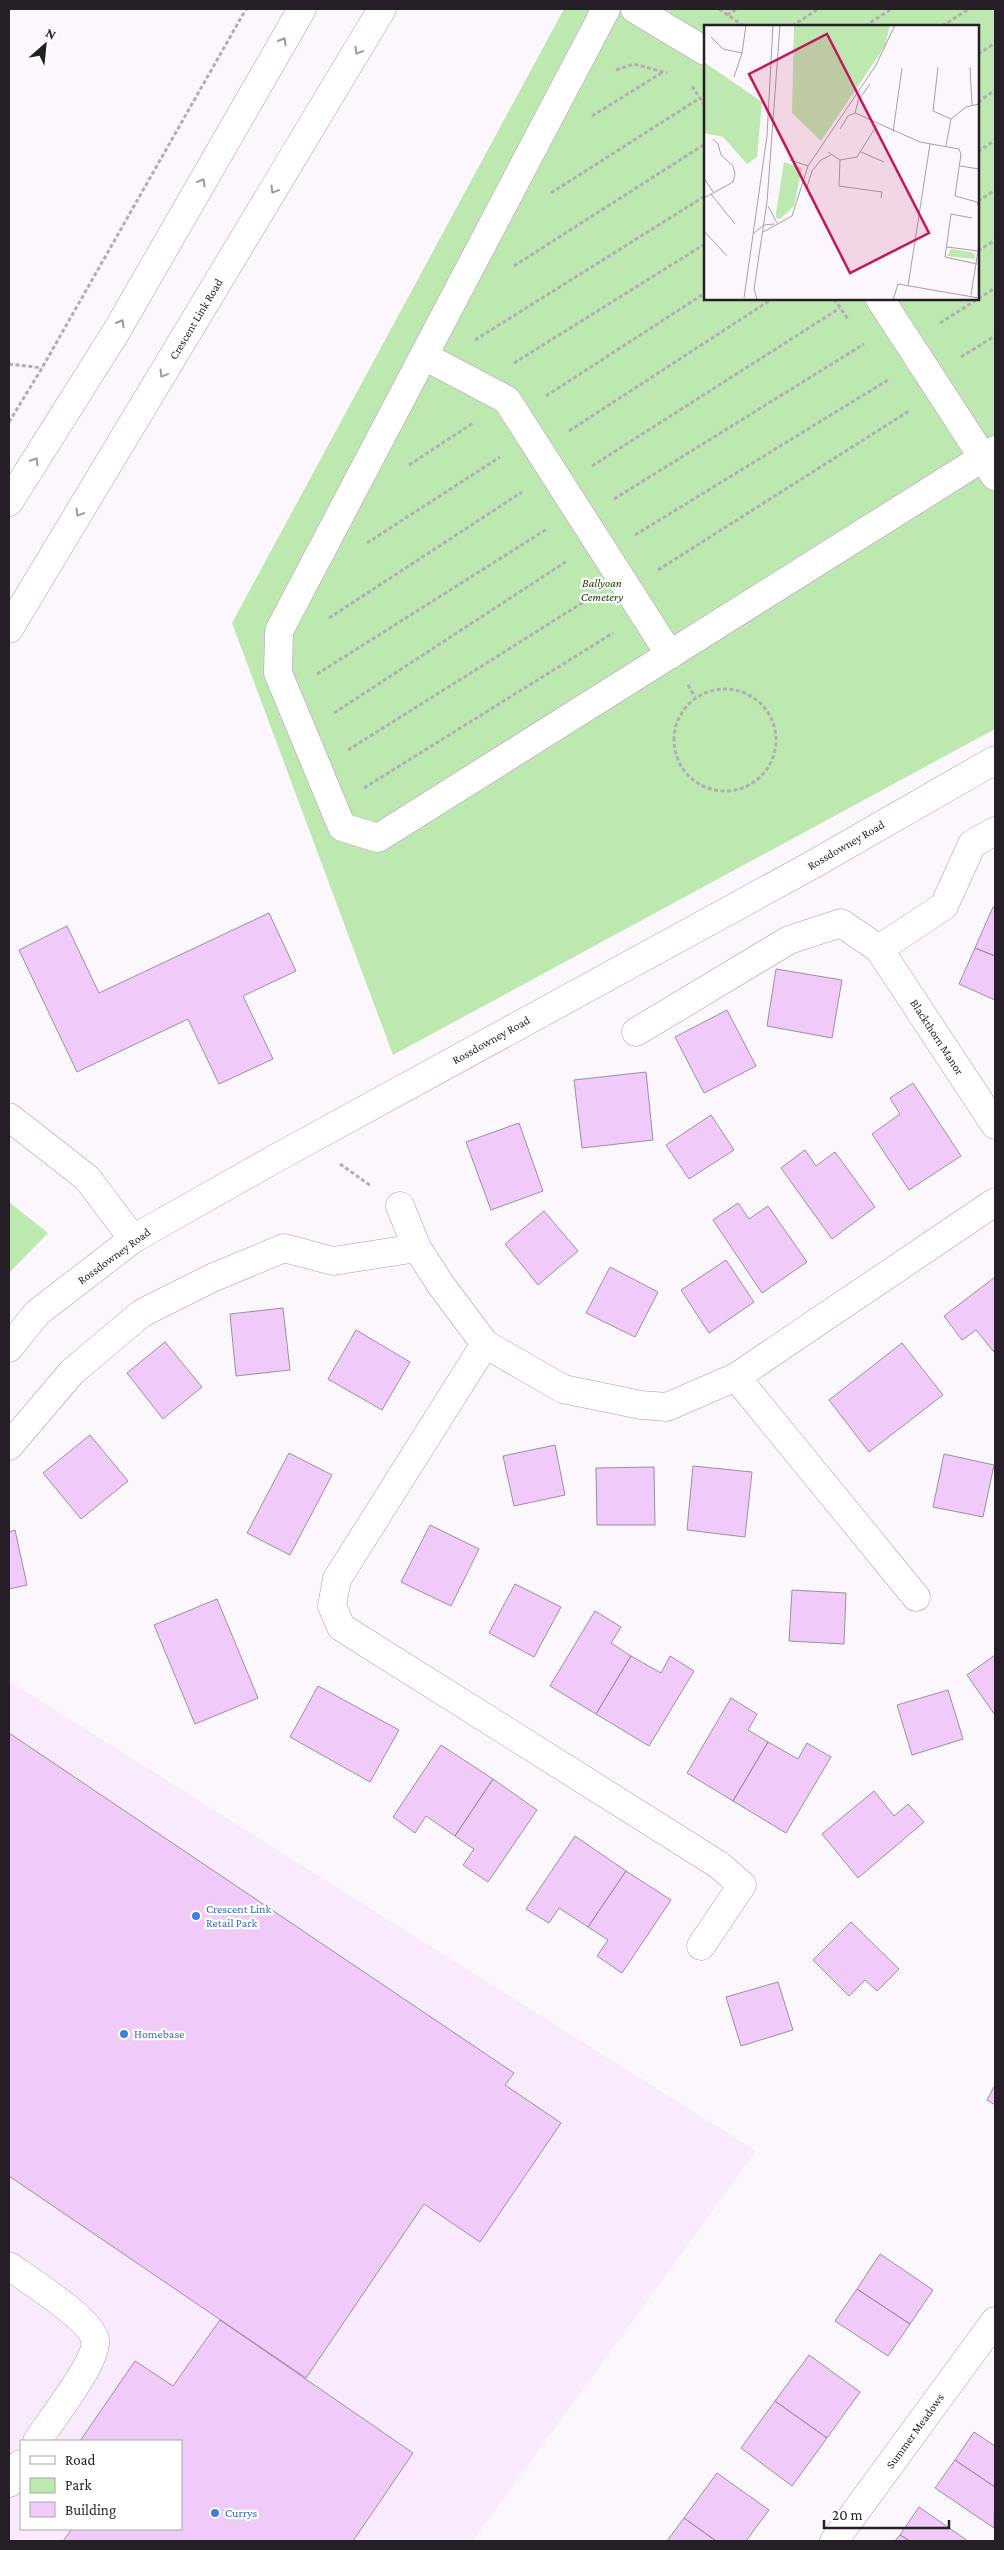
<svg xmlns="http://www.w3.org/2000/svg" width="1004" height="2550" font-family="'Crimson Pro',serif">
<rect width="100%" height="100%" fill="#fbf7fc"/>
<path fill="#f9ebfd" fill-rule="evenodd" d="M9 1681 756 2151 473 2541H9ZM21 2441H181V2529H21Z"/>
<path fill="#bde9b0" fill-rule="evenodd" d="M564 9H995V729L393 1055 232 623ZM705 26H978V299H705Z
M9 1202 48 1233 9 1273Z"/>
<path fill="#f0cbfa" stroke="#9f8da3" d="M993 907 995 908V956L975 948Z
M269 913 296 971 243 996 273 1059 219 1084 188 1019 77 1072 19 950 67 926 99 993Z
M975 948 995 956V1000L959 984Z
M776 969 842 980 832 1038 767 1026Z
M727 1010 756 1066 704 1093 675 1037Z
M646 1072 653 1140 582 1148 574 1080Z
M913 1083 961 1156 909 1190 872 1134 900 1114 890 1098Z
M711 1115 734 1150 689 1179 666 1145Z
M519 1123 543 1191 491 1210 466 1142Z
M805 1150 816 1166 835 1152 875 1207 832 1239 781 1168Z
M738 1203 749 1219 768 1206 807 1262 762 1293 713 1220Z
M544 1211 578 1251 538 1285 505 1244Z
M726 1260 754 1302 709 1333 681 1290Z
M610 1267 658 1292 635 1337 586 1313Z
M995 1277V1351L994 1352 976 1330 962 1340 944 1316Z
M283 1308 290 1370 236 1376 230 1314Z
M356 1330 410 1362 382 1410 328 1379Z
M165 1342 202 1387 163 1419 127 1373Z
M902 1343 943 1395 869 1452 829 1400Z
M90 1435 128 1481 81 1519 43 1473Z
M555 1445 565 1495 514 1506 503 1456Z
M289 1453 332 1475 290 1555 247 1533Z
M944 1454 994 1465 983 1517 933 1507Z
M693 1466 752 1472 745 1537 687 1530Z
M654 1467 655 1525H597L596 1468Z
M430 1525 479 1549 451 1606 401 1582Z
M15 1530 27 1585 9 1589V1532Z
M515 1584 561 1607 534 1657 489 1633Z
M792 1590 846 1593 844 1644 789 1641Z
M217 1599 258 1698 195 1724 154 1625Z
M595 1611 621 1627 611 1643 631 1656 596 1714 550 1686Z
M995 1655V1715L967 1675Z
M631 1656 661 1673 670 1656 694 1671 649 1746 596 1714Z
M318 1686 399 1730 370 1782 290 1737Z
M948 1690 963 1739 912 1755 897 1705Z
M731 1698 757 1714 748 1730 768 1742 733 1801 687 1773Z
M9 1733 514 2073 505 2085 561 2123 480 2242 424 2204 306 2378 9 2176Z
M768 1742 798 1759 807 1743 831 1757 786 1833 733 1801Z
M441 1745 493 1779 455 1836 426 1816 415 1833 393 1817Z
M493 1779 537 1810 488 1882 463 1865 474 1849 455 1836Z
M874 1791 894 1816 908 1804 924 1822 858 1878 822 1834Z
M575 1836 626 1871 588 1927 559 1908 549 1923 526 1909Z
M626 1871 671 1900 622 1973 597 1956 608 1940 588 1927Z
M851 1922 899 1969 877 1991 865 1980 849 1996 813 1960Z
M778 1982 793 2030 741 2046 726 1997Z
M995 2085V2105L987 2100Z
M880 2254 933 2290 910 2324 857 2289Z
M857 2289 910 2324 888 2356 835 2321Z
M220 2320 413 2453 353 2541H63L72 2529H181V2441H80L135 2361 173 2386Z
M809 2355 860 2392 827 2438 775 2401Z
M775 2401 827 2438 792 2486 741 2448Z
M974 2432 995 2446V2487L955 2460Z
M955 2460 995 2487 994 2528 935 2488Z
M717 2473 769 2510 746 2541H716L684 2518Z
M919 2507 968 2541H910L900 2535Z
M684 2518 716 2541H667Z
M900 2535 910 2541H895Z"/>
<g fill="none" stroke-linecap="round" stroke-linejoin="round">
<g stroke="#ad9ab1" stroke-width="29">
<path id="minor" d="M606 9 279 631 278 673 342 827 378 838 995 450
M635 9 705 51
M880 299 995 476
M424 356 507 400 670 655
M879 949 944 906 972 844 995 831
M636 1032 789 940 841 923 879 949 995 1125
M9 1117 87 1178 133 1239
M400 1206 417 1248 441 1285 485 1344 563 1389 641 1405 667 1407 736 1377 995 1202
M485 1344 337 1579 332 1606 341 1627 719 1865 742 1885 701 1946
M9 1348 37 1313 133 1239 278 1157 812 865 995 760
M736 1377 916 1597
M9 1446 72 1372 142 1313 212 1278 284 1248 333 1261 417 1248
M9 2266C27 2279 92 2320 95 2340 99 2359 49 2423 37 2441
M9 2483 21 2464
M834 2541 995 2321"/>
</g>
<g stroke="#ad9ab1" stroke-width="29">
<path id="highway" d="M9 502 116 332 302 9
M9 629 382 9"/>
</g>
<path stroke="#b3aeb4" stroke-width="3" stroke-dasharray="4 2.5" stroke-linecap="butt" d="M719 9 744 26
M727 15 737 9
M792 26 818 9
M865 26 891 9
M942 26 969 9
M978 54 995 43
M616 70 634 64 667 73
M692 86 705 106
M978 102 995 90
M592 116 663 72
M978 152 995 140
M551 193 700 98
M978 201 995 190
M978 251 995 240
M514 266 705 144
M834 299 848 319
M940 323 995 288
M475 340 705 196
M961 357 995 336
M514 363 705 244
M9 364 42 368
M546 396 705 293
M9 422 42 368 246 9
M569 431 772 299
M409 465 473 423
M592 466 840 308
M614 499 864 344
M635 535 888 380
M367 543 500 457
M658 570 909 411
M329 618 522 492
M317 674 547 529
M688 685 695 697
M674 740a51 51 0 1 1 102 0a51 51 0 1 1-102 0Z
M334 713 567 561
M348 750 590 598
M364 788 613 633
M340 1164 371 1186"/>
<use href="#minor" stroke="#fff" stroke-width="28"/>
<use href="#highway" stroke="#fff" stroke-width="28"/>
</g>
<defs><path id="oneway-chevron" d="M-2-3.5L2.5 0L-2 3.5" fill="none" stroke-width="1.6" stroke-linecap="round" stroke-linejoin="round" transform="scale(1.25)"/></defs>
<g stroke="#9d9a9e">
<use href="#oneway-chevron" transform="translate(283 41) rotate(-60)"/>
<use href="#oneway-chevron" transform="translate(358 51) rotate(121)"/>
<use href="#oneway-chevron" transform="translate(202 182) rotate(-60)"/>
<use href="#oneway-chevron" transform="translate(274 190) rotate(121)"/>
<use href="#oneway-chevron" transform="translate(121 323) rotate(-60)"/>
<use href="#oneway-chevron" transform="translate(163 374) rotate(121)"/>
<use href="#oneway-chevron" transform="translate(35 461) rotate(-58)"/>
<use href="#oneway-chevron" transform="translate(79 513) rotate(121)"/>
</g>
<g fill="#3f7fe0" stroke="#fff" stroke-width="2">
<circle cx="196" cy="1916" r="5"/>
<circle cx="124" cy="2034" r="5"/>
<circle cx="215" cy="2513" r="5"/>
</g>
<g text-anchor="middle" stroke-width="4.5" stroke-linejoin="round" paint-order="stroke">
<g font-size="12" fill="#251e27" stroke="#fff">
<text transform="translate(196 319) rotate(-59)" y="4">Crescent Link Road</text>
<text transform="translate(846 845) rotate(-30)" y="4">Rossdowney Road</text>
<text transform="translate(937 1037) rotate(57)" y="4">Blackthorn Manor</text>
<text transform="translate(491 1040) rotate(-29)" y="4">Rossdowney Road</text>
<text transform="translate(114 1256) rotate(-36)" y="4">Rossdowney Road</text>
<text transform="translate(915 2431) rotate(-54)" y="4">Summer Meadows</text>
</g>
<g font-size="12" font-style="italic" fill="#163c06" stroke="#fff">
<text x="602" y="587">Ballyoan<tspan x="602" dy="14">Cemetery</tspan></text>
</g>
<g font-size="12" fill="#366cbe" stroke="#fff" text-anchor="start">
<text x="206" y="1913">Crescent Link<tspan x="206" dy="14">Retail Park</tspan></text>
<text x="134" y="2038">Homebase</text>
<text x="225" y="2517">Currys</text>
</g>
</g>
<g transform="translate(704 25)">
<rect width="275" height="275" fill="#fbf7fc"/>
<path d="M90 0H186L181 21 117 116 88 88ZM0 37 58 77 53 132 43 139 19 112 0 108ZM80 137 98 143 90 181 76 194 72 193V188ZM247 224 267 227 271 230V234L243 231Z" fill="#bde9b0"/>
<path fill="none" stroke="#a5a0a7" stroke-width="1" d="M7 12 19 24 38 28M234 42 229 86 247 94M266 42 268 80M30 52 38 28 42 0M151 88 216 117 255 124 257 129 251 171 273 177 275 183M136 104 144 91 151 88 154 76 166 59M189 107 198 43M242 121 247 94 262 82 275 79M124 127 136 135 153 132 173 100M157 127 180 137M86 135 104 141M136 135 135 161 178 167 177 173M256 141 275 144M0 153 9 167M102 165 108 146 117 135 127 130M7 169 31 199M0 173 29 157 31 149 29 141 17 130 14 119 9 114M64 181 73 198M268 193 247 189 241 232 273 239M0 206 23 231M59 207 88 191 104 141 172 40 191 0M50 208 60 200 70 199M243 222 274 226M204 261 226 119M267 270 275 219M40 273 63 111 69 0M53 274 50 264 63 177 76 0M189 275 194 259 275 273"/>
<path fill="#c2185b" fill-opacity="0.15" stroke="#c2185b" stroke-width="2.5" d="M123 9 225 208 146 248 45 49Z"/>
<rect width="275" height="275" fill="none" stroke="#251e27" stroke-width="2.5"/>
</g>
<rect width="1004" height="2550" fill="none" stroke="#251e27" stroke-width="20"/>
<rect x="20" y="2440" width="162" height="90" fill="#ffffff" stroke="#a8a5a9"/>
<rect x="30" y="2456" width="25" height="8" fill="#ffffff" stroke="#a8a5a9"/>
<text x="65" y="2465" font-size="15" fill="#251e27">Road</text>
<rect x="30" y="2478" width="25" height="15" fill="#bde9b0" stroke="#a8a5a9"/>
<text x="65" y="2490" font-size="15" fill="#251e27">Park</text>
<rect x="30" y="2502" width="25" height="15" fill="#f0cbfa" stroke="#a8a5a9"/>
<text x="65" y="2515" font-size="15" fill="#251e27">Building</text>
<g transform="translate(45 45) rotate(27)" stroke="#ffffff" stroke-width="4" paint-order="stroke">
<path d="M0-4L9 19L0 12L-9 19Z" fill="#251e27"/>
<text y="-8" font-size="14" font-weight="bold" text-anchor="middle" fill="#251e27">N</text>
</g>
<path d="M824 2520v8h125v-8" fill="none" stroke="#251e27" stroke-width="2.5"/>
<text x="832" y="2520" font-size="15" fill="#251e27" stroke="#ffffff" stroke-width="4" paint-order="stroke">20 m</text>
</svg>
